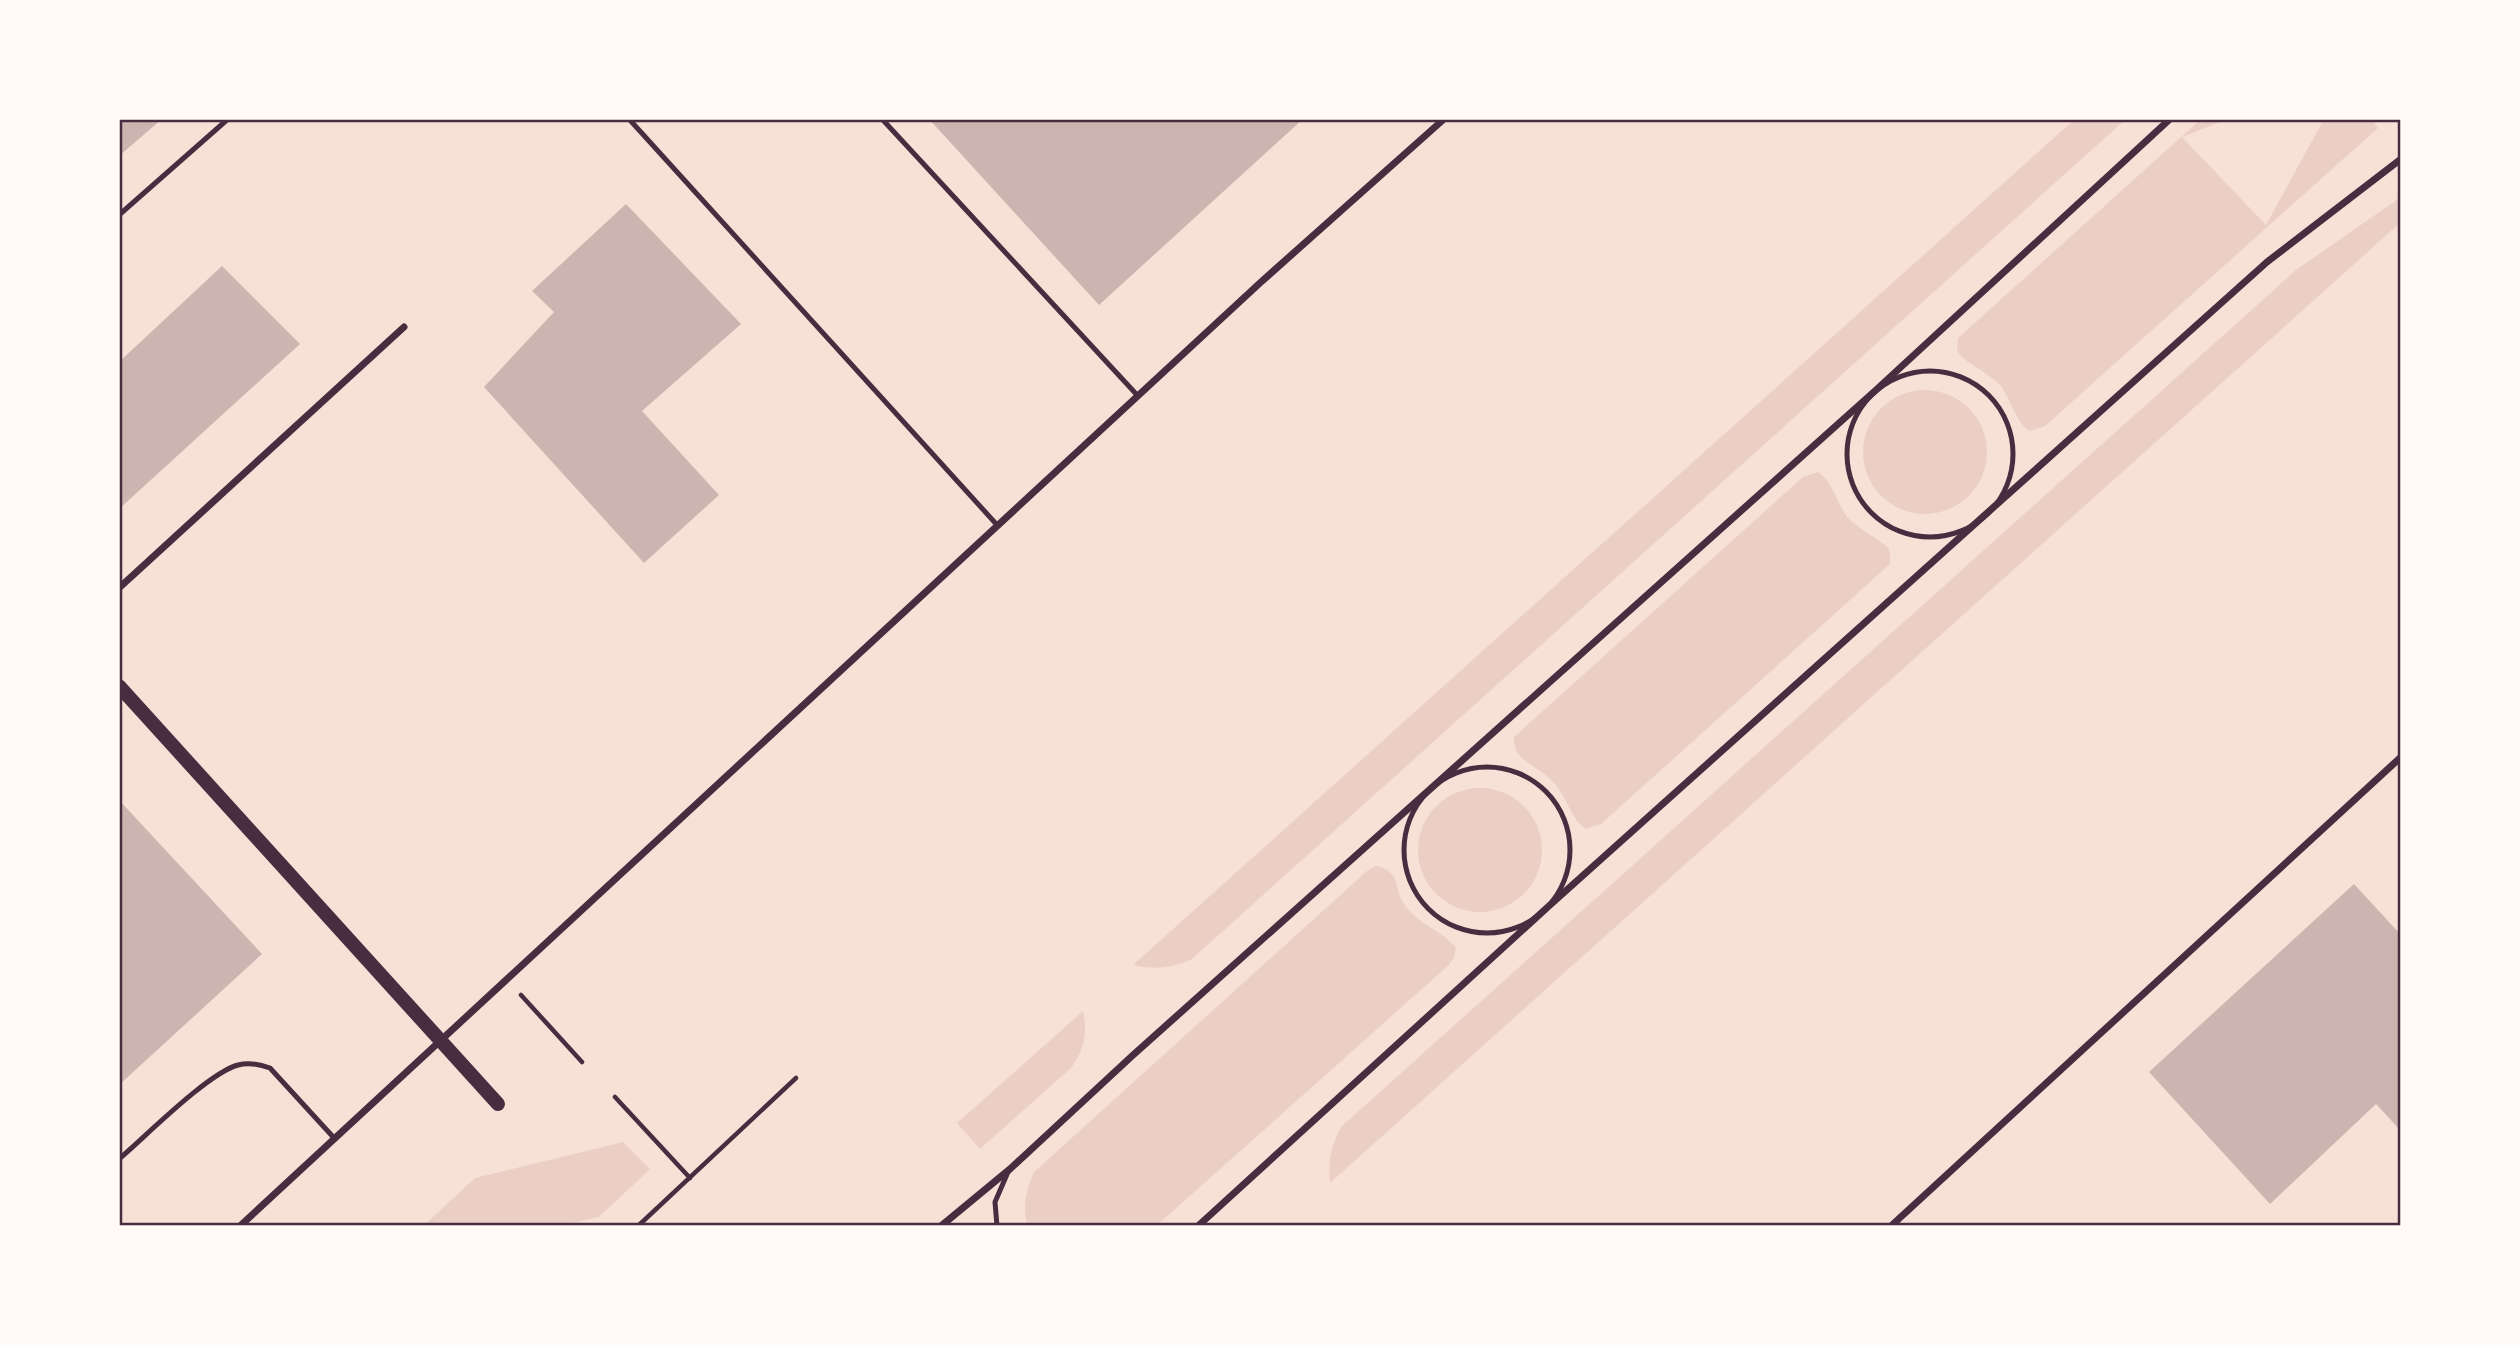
<svg xmlns="http://www.w3.org/2000/svg" width="2520" height="1345" font-family="Roboto,sans-serif">
<rect width="100%" height="100%" fill="#f7e1d7"/>
<path fill="#ebcfc5" d="M2075 119H2126L1192 959C1172 968 1155 970 1133 965Z
M2201 119H2228L2182 137 2266 225 2324 119H2371L2378 128 2045 426 2030 431C2015 422 2011 399 2000 385 1990 374 1965 362 1960 355 1956 350 1957 344 1958 338Z
M2401 197V222L1330 1183C1328 1160 1331 1145 1342 1126L2296 270Z
M1863 452a62 62 0 1 1 124 0a62 62 0 1 1-124 0Z
M1818 472C1833 481 1837 504 1848 518 1858 529 1883 541 1888 548 1891 553 1890 559 1890 564L1601 824 1586 829C1572 821 1567 798 1555 784 1539 765 1512 762 1514 737L1803 477Z
M1418 850a62 62 0 1 1 124 0a62 62 0 1 1-124 0Z
M1376 866C1401 871 1393 887 1404 904 1417 924 1442 930 1456 948L1454 957 1449 965 1156 1226H1028C1021 1209 1027 1188 1034 1172L1367 871Z
M1083 1011C1088 1033 1084 1050 1071 1068L980 1149 957 1123Z
M623 1142 650 1169 599 1217 560 1226H423L475 1178Z"/>
<path fill="#ccb4b1" d="M119 119H162L119 156Z
M929 119H1303L1099 305Z
M626 204 741 324 642 411 719 495 644 563 484 387 554 312 532 291Z
M222 266 300 344 119 509V362Z
M119 800 262 954 119 1085Z
M2354 884 2401 935V1131L2376 1104 2270 1204 2149 1072Z"/>
<g fill="none" stroke-linecap="round" stroke-linejoin="round">
<path stroke="#4a2c40" stroke-width="4.5" d="M521 995 582 1062
M615 1097 690 1178
M638 1226 796 1078"/>
<path stroke="#4a2c40" stroke-width="5" d="M629 119 998 526
M882 119 1138 396
M119 215 228 119
M1847 454a83 83 0 1 1 166 0a83 83 0 1 1-166 0Z
M1404 850a83 83 0 1 1 166 0a83 83 0 1 1-166 0Z
M119 1159C145 1137 208 1073 238 1065 249 1062 259 1064 270 1068L335 1139
M997 1226 995 1202 1008 1172"/>
<path stroke="#4a2c40" stroke-width="7" d="M119 588 404 327
M240 1226 1261 282 1444 119
M941 1226 1010 1169 1132 1056 1876 390 2170 119
M1198 1226 1550 905 2267 262 2401 159
M1891 1226 2401 757"/>
<path stroke="#4a2c40" stroke-width="14" d="M119 686 498 1104"/>
</g>
<rect width="2520" height="1345" fill="none" stroke="#fffaf5" stroke-width="242"/>
<rect x="121" y="121" width="2278" height="1103" fill="none" stroke="#4a2c40" stroke-width="2.5"/>
</svg>
